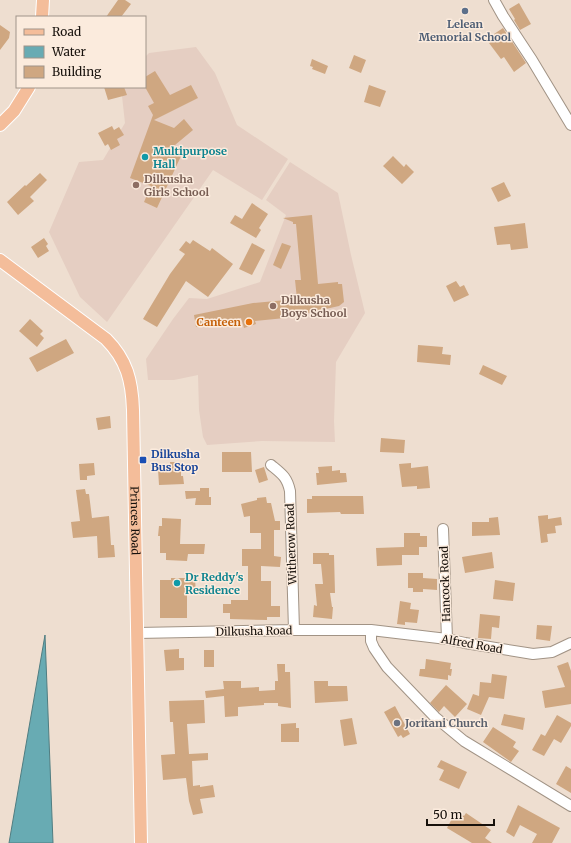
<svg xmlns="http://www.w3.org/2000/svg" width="571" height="843" font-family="Merriweather,serif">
<rect width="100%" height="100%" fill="#eeded0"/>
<path fill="#e5cec2" d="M196 47 215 73 237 125 288 159 262 200 213 170 107 322 80 297 49 232 79 162 103 160 125 123 121 87H145V57L149 53Z
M290 162 338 193 351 255 365 313 336 362 334 421 335 442 262 441 207 445 203 437 199 410 198 375 174 380H148L146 359 173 319 189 298 207 299 260 282 286 215 266 200Z"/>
<path fill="#68abb3" stroke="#507d81" d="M45 635 53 843H9Z"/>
<path fill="#cfa781" d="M118 0H125L131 4 121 17H106Z
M519 3 531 24 520 30 514 20 515 19 509 9Z
M0 25 10 32 9 38 0 50Z
M503 28 526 63 514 72 504 57 501 59 489 43 497 38 494 34Z
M354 55 366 60 361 73 349 68Z
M312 59 328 66 325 74 312 69 313 67 310 66Z
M155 71 170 95 191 85 198 98 154 120 174 128 184 119 193 130 169 150 181 156 157 208 144 202 151 186 130 178 153 115 148 106 154 103 145 87V77Z
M369 85 386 91 380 107 364 102Z
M104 87H124L127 95 108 100Z
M112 126 114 130 119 127 124 135 117 139 120 145 111 150 108 144 105 146 98 133Z
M393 156 404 167 406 164 414 172 402 184 383 166Z
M40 173 47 180 30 197 34 201 18 215 7 202 25 185 26 186Z
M504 182 511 196 498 202 491 188Z
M252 203 268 214 259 228 261 230 256 238 230 223 235 215 242 219Z
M312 215 318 284 338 282V284H342L344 302 339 306 285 318 255 321 256 324 244 328 241 318 196 327 194 315 253 303 297 299 295 280H301L296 224H293V222L283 218Z
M525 223 528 248 511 250 510 244 497 245 494 227Z
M44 238 48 244 46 246 49 251 38 258 31 247Z
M193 240 210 251 212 248 233 264 208 297 186 281 157 327 143 319 170 274 185 254 179 250 186 241 190 244Z
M252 243 265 250 252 275 239 269Z
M282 243 291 246 281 269 273 265Z
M456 281 460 287 464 285 469 295 454 302 446 286Z
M30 319 43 331 40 334 44 338 37 347 19 331Z
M66 339 74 353 37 372 29 358Z
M418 345 443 347 442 354 451 355 450 365 417 362Z
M483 365 507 376 502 385 479 374Z
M110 416 111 428 98 430 96 418Z
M381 438 405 440 404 453 380 452Z
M222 452H251L252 472H222Z
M170 462H181V476H183L184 484 159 485 158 469 170 468Z
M94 463 95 475 87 476V480H80L79 464Z
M411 463V468L428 466 430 488 417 489V486L402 487 399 464Z
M332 466V471L340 470V473H346L347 482 317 485 316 473H319L318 467Z
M264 467 268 480 259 483 255 470Z
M200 488H209V497H211V505H195L196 498 186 499 185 491H200Z
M85 489 86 494H89L92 518 109 516 111 545H114L115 557 98 558 97 536 73 538 71 522 80 521 76 490Z
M312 496H363L364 514H341L340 512 307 513V499H312Z
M266 497 267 503H271L275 521H280V530H274V556L281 557 280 567 261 566V581H271V606H280V617H267V620L230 619V613H223V604H231V600H248V566H242V549H261V533H250V516L244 517 241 504 257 500V498Z
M548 515V519L561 517 562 525 555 526 556 533 547 534 548 542 541 543 538 516Z
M498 517 500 535 472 536V522H489V518Z
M162 518 181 519 180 544H205L204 554H188L187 561 166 560V553H160V536H158L159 526H162Z
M404 533H420V536H427V547H419V555H402V565L377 566 376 548 404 547Z
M492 552 494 568 465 573 462 557Z
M313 553H329V555H334L335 593H330L332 607H333L332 619 313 617 314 605 317 606 315 584H323L321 564H313Z
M408 573H423V578L437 579V590L423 589V592H413V588H408Z
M171 578H195L196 595H187V618H160V580H171Z
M495 580 515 583 513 601 493 599Z
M400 601 411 603 410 609 419 610 417 623 405 622V625L397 624Z
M480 614 500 616 499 628 492 627 491 639 478 638Z
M537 625 552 626 550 641 536 639Z
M179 649V658H184V670L166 671 164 650Z
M204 650H214V667H204Z
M426 659 451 663 450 669H452L451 676 448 675V680L419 676 420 669H425Z
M568 662 571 671V704L545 708 542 691 565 687 557 666Z
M277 664H285V672H290L291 708 278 706V703H264V705L238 707V716L225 717 224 696 206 698 205 691 224 689 223 681H241V688L259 687V691L275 690V681H278Z
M492 674 507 676 504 699 489 697 481 715 467 709 473 694 479 696 480 682 491 683Z
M314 681H328V686H347L348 701 315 703Z
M446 685 467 704 455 717 444 706 439 712 430 703Z
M204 700 205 723 187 724 189 754 208 753V760L192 761 193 786 200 785V787L213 785 215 797 200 799 203 813 193 815 189 801 186 778 163 780 161 755 175 754 173 722H170L169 701Z
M395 706 410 734 403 738 401 735 398 737 384 712Z
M504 714 525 718 523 730 501 725Z
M557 715 571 723V726L561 743 554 739 544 756 532 750 541 734 545 736Z
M352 718 357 744 344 746 340 720Z
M296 723V728H299V742H281V724Z
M493 727 516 742 513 747 519 751 511 762 483 742Z
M441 760 467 772 459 789 439 780 444 770 437 767Z
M566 766 571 769V793L556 784Z
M518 805 560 828 552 843H532L537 834 520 825 514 837 506 832Z
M456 811 464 816 466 813 491 830 485 838 492 843H472L447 828Z"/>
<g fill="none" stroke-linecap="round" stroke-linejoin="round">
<g stroke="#a19385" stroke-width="12">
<path id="minor" d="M494 0 503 16 532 60 571 125
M271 465C282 474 287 477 290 491L294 630
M443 529 447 639
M371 630V641L374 648 387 667 435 717 464 741 571 806
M137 633 294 630H371L447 639 465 643 533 654 552 652 571 643"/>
</g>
<g stroke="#fff" stroke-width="14">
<g id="major">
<path d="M42 17 43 0"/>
<path d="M0 125 14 111 29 87"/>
<path id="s1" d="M0 260 106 339C127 360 132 381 133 410L141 843"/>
</g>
</g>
<use href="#minor" stroke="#fff" stroke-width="10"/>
<use href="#major" stroke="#f4bd9a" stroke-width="12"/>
</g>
<circle fill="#5c6f8a" stroke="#fbebdd" stroke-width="1.5" cx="465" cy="11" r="4"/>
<g fill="#0f9aa8" stroke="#fbebdd" stroke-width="1.5">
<circle cx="145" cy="157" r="4"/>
<circle cx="177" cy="583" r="4"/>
</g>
<g fill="#8d6e63" stroke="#fbebdd" stroke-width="1.5">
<circle cx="136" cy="185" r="4"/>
<circle cx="273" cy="306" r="4"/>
</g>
<circle fill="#e8710a" stroke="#fbebdd" stroke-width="1.5" cx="249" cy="322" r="4"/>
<rect fill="#1a4fb4" stroke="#fbebdd" stroke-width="1.5" x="139" y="456" width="8" height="8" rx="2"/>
<circle fill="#6b7280" stroke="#fbebdd" stroke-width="1.5" cx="397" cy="723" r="4"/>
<g text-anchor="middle" stroke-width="3" stroke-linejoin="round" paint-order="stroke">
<g font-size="11" font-weight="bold" fill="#4e5e75" stroke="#fbebdd">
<text x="465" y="28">Lelean<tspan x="465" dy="13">Memorial School</tspan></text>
</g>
<g font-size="11" font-weight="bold" fill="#0d838f" stroke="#fbebdd" text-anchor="start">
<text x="153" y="155">Multipurpose<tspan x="153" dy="13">Hall</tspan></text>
<text x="185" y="581">Dr Reddy's<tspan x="185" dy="13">Residence</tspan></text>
</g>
<g font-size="11" font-weight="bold" fill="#785e54" stroke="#fbebdd" text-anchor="start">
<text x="144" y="183">Dilkusha<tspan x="144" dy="13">Girls School</tspan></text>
<text x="281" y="304">Dilkusha<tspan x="281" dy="13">Boys School</tspan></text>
</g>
<g font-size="11" font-weight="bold" fill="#c56008" stroke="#fbebdd" text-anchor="end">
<text x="241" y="326">Canteen</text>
</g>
<g font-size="11" font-weight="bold" fill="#164399" stroke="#fbebdd" text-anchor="start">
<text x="151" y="458">Dilkusha<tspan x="151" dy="13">Bus Stop</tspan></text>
</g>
<g font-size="11" fill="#17110c" stroke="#fbebdd">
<text dy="4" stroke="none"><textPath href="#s1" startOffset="321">Princes Road</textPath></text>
<text transform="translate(291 544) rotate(-92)" y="4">Witherow Road</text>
<text transform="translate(445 584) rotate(-92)" y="4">Hancock Road</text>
<text transform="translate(254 631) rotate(-1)" y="4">Dilkusha Road</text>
<text transform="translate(472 644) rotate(10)" y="4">Alfred Road</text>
</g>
<g font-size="11" font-weight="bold" fill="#5b616d" stroke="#fbebdd" text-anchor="start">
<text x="405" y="727">Joritani Church</text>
</g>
</g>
<rect x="16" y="16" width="130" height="72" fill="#fbebdd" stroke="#a09489"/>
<rect x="24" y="29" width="20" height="6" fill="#f4bd9a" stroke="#a09489"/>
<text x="52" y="36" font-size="12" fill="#17110c">Road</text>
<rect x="24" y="46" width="20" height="12" fill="#68abb3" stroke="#a09489"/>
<text x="52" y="56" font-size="12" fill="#17110c">Water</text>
<rect x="24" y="66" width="20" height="12" fill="#cfa781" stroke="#a09489"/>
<text x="52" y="76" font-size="12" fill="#17110c">Building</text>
<path d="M427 819v6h67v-6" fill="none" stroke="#17110c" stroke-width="2"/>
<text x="433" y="819" font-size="12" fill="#17110c" stroke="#fbebdd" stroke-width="3" paint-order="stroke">50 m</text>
</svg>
